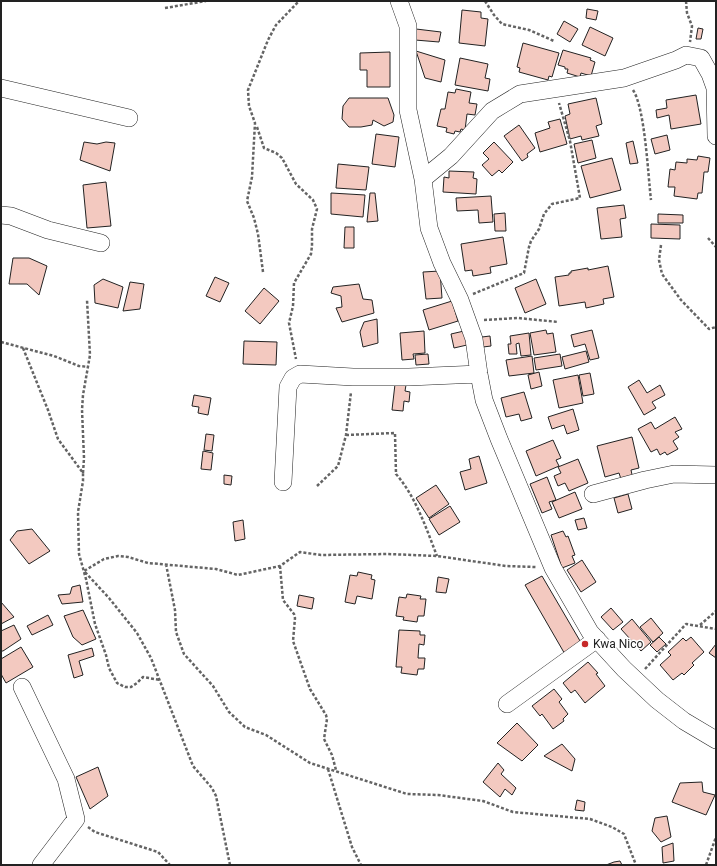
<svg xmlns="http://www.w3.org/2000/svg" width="717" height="866" font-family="Roboto,sans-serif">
<rect width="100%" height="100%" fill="#fff"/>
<path fill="#f3c9c0" stroke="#222" d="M587 9 598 11 596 20 586 18Z
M462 10 481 12V18L488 19 485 46 459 43Z
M564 21 578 29 570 42 557 34Z
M590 27 613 38 605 56 582 45Z
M698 28 703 29 701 39H696Z
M416 29 441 32 439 42 415 40Z
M523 43 559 53 552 77 549 76 548 80 519 72 520 68 517 67Z
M563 50 591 58 590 60 595 62 591 76 581 73 580 77 567 73 568 69H565V67L558 65Z
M416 51 445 60 441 82 425 78Z
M390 52V87H367V70H360V53Z
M460 58 488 64 485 78 490 79 488 91 455 85Z
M456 89 471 92 469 103 477 104 475 115 467 114 465 130 461 129 460 132 455 131 454 134 446 132 447 128 437 126 441 109H445L448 92 455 93Z
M696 95 701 124 671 129 669 115 657 118 656 110 667 108 666 100Z
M349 98H388L394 115 393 122 384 126 373 120 372 125 361 127H349L342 119 343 106Z
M596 98 602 124 596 126 599 136 582 140 581 136 570 139 565 116 570 114 568 104Z
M560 119 567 144 540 152 535 133 550 128 548 122Z
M519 125 535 148 527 154 528 157 522 161 504 136Z
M376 134 399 137 395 167 372 164Z
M667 135 670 150 655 154 651 139Z
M592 140 596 158 578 163 574 144Z
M633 141 638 163 630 164 626 143Z
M84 142 97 144 106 142 115 143 110 171 80 160Z
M494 142 513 162 502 173 499 170 492 176 482 165 489 159 483 153Z
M698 156 710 158 708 172H704L702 193H698L697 199 674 196 675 187H668L670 169 675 170 676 162 687 163V159L697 160Z
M612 158 621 190 590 198 581 166Z
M338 164 369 167 366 190 336 188Z
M449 171 474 172 473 178 477 179 476 194 443 192 444 177 449 178Z
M106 182 111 226 87 228 83 185Z
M331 193 365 195 363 217 331 214Z
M370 193H375L378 221 367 222Z
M491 196 493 222 479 223 478 210 457 211 456 198Z
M624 205 626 218 620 219 622 237 601 239 597 208Z
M505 213 506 231H495L494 214Z
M658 214 683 215V223H658Z
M651 224 680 225V239L651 238Z
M345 227H354V248H344Z
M503 237 507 264 490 267 491 273 473 276 472 270 465 271 461 244Z
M13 258H29L47 266 39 295 27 284H9Z
M608 266 614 297 603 299 604 304 586 308 585 302 559 306 555 277 569 275V273H571V271L588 268V270Z
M440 271 442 298 426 299 423 272Z
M215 277 229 283 220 302 206 296Z
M103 279 123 287 118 308 95 303 94 285Z
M536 279 546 304 525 313 515 288Z
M130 282 144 284 140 309 123 311Z
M359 284 363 299 372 300 374 313 342 322 336 308 342 307 341 296 331 293 333 287Z
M264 288 279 301 260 324 245 311Z
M452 301 458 321 429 330 423 310Z
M377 319 378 343 363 347 360 332 364 322Z
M546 330 547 334 553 333 556 352 534 355 530 333Z
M592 330 599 358 590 360 585 344 574 347 571 335Z
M424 331 425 353 413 354 414 359 402 360 400 333Z
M464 331 467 345 454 348 451 334Z
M529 333 531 355 521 356 519 343 516 344 517 354H509L508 344H511L510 336Z
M490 336 491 346 483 347 482 337Z
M244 341 277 342 276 365 243 364Z
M586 351 589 362 565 369 562 357Z
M428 354 429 364 416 365 415 355Z
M560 354 562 366 536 370 534 358Z
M532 356 534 373 509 376 506 360Z
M539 372 542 386 531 389 528 375Z
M590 373 594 394 583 396 579 375Z
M578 375 583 403 559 408 553 380Z
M639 380 647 393 660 385 665 395 652 402 656 408 644 415 628 387Z
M395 384 406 385 405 391 410 392 409 402 404 401 403 411 392 410Z
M524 392 532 418 521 421 519 414 506 417 501 398Z
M194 395 211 398 208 415 198 413 199 407 192 406Z
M573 409 579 430 567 434 564 425 552 429 548 417Z
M675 417 682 429 675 432 679 437 673 441 678 449 667 455 665 452 660 455 657 449 651 452 638 429 651 422 655 429Z
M206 434 214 435 212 451 204 450Z
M632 437 639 468 631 470 633 479 622 482 619 473 605 477 597 446Z
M553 440 561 458 556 460 559 466 536 476 526 451Z
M203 451 213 453 211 470 201 469Z
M479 456 487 483 465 490 460 472 471 469 469 459Z
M578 459 588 483 569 491 565 483 558 486 554 476 561 473 558 467Z
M224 475 232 476 231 485 224 484Z
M547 477 556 500 549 502 552 509 542 513 530 484Z
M436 485 449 504 429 518 416 498Z
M575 492 582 509 559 518 552 502Z
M628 494 632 509 618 513 614 498Z
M450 506 460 522 439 535 429 519Z
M584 518 587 528 578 530 575 520Z
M243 520 245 539 235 541 233 522Z
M32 529 50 551 29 564 10 540 17 531Z
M563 531 566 537 568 536 575 555 572 556 575 563 562 568 551 535Z
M582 560 596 582 581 592 567 570Z
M358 572 372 575 371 579 375 580 372 599 357 596 355 604 345 602 350 575 357 576Z
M542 576 583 646 566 656 525 585Z
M438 577 449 579 446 593 436 592Z
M80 585 83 602 62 604 58 595 70 594 72 587Z
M407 594 421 596 420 599H426L424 616H418L417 622 403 620 404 617 396 616 399 597 406 598Z
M299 595 314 598 312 609 297 606Z
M1 602 14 617 1 624Z
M611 608 623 622 613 630 601 617Z
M83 610 96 639 82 645 73 637 64 616Z
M48 615 53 625 32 635 27 626Z
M651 618 663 633 653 642 640 627Z
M632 619 651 642 641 651 621 629Z
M14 625 21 639 3 651H1V631Z
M399 630 420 631V635H425L424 645 419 644 418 658H425L424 669H418L417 675 401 673 402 667H396Z
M659 637 666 644 657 652 650 645Z
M691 637 704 652 692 663 694 665 684 675 682 673 673 680 660 665 671 655 668 652 683 638 686 641Z
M716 644V658L709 653Z
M21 647 33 667 6 683 1 674V659Z
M92 648 94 656 79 661 83 675 74 678 68 655Z
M588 662 598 673 596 674 605 686 585 703 575 690 571 693 563 683Z
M554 689 562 699 559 702 568 714 563 719 564 721 553 729 542 714 540 716 532 706Z
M517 723 538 745 522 761 497 743Z
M562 744 575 759 572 771 544 756Z
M498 763 504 770 501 774 516 788 512 795 505 789 500 797 483 782Z
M98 767 108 796 90 809 76 777Z
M702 782 703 792 715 795 706 815 672 802 680 783Z
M577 800 585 802 584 811 575 810Z
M667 816 671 837 661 842 652 831 655 818Z
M673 843 674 861 663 863 662 847Z
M620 861 622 865H606L614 862Z"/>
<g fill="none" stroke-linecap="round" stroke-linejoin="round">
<g stroke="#222" stroke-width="18">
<path id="minor" d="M399 1 408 26V110L423 179 429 228 442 263 460 300 474 339 479 374 484 400 499 439 553 568 590 632 624 669 657 700 684 721 716 740
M1 88 129 118
M423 179 451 156 492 111 520 94 624 78 676 60 686 55 701 58 710 74 715 88 716 136
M1 215 11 216 48 230 101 243
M283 482 288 387 293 378 300 374 353 377H409L479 374
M593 494 645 480 674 474 716 475
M22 687 66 779 76 819 41 865
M507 704 597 639"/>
</g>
<path stroke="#646464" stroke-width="2.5" stroke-dasharray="3 2" stroke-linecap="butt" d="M485 1 494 15 502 24 529 30 554 41
M686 1 687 13 692 26 690 42
M165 8 206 1
M633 90C645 108 648 175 651 200
M257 127 264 148 276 153 282 158 296 184 313 200 317 209 312 229V246L311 254 294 283 293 306 289 323 296 359
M708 238 716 247
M661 245 659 260 662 274 681 300 709 329 716 327
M263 272 258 234 254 218 247 201 252 177 255 123 249 106 248 90 268 40 276 25 299 1
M473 294 524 273 529 247 531 241 539 229 544 214 552 204 580 198 570 141 559 103
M484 320 518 318 558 322
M1 342 54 356 79 366 89 367
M23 348 48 410 58 439 83 473V481L78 512 79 554 86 579 95 624 106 655 109 668 117 683 125 687H131L137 683 143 677 160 680
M346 435 395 433 396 474C416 497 426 528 437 556
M83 473 84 458 82 410 83 395 90 355 87 300
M317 486 338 466 346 435 351 392
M166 564 175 610 176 632 184 654 213 686 229 712 245 727 266 735 310 763 407 794 438 795 483 801 513 812 590 819 612 827 624 834 636 865
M280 566 283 600 294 614 295 618 293 641 310 689 326 715 327 719 324 739 332 755 336 770
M700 625 716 611
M645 669 686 624 716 629
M328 769 352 847 361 865
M88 827 95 832 158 852 170 865
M230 865 216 796 212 788 193 766 151 658 137 633 109 598 84 571 104 559 118 556 128 557 148 563 216 569 238 575 280 566 300 552 321 555 388 554 437 556 506 566 536 567
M706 865 716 837"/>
<use href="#minor" stroke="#fff" stroke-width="17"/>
</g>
<circle fill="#c62828" stroke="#fff" stroke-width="1.5" cx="585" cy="644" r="4"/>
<g text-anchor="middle" stroke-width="3" stroke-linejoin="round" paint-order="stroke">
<g font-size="12" fill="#222" stroke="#fff" text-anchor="start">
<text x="593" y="648">Kwa Nico</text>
</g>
</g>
<rect width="717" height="866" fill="none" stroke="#222222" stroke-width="4"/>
</svg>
